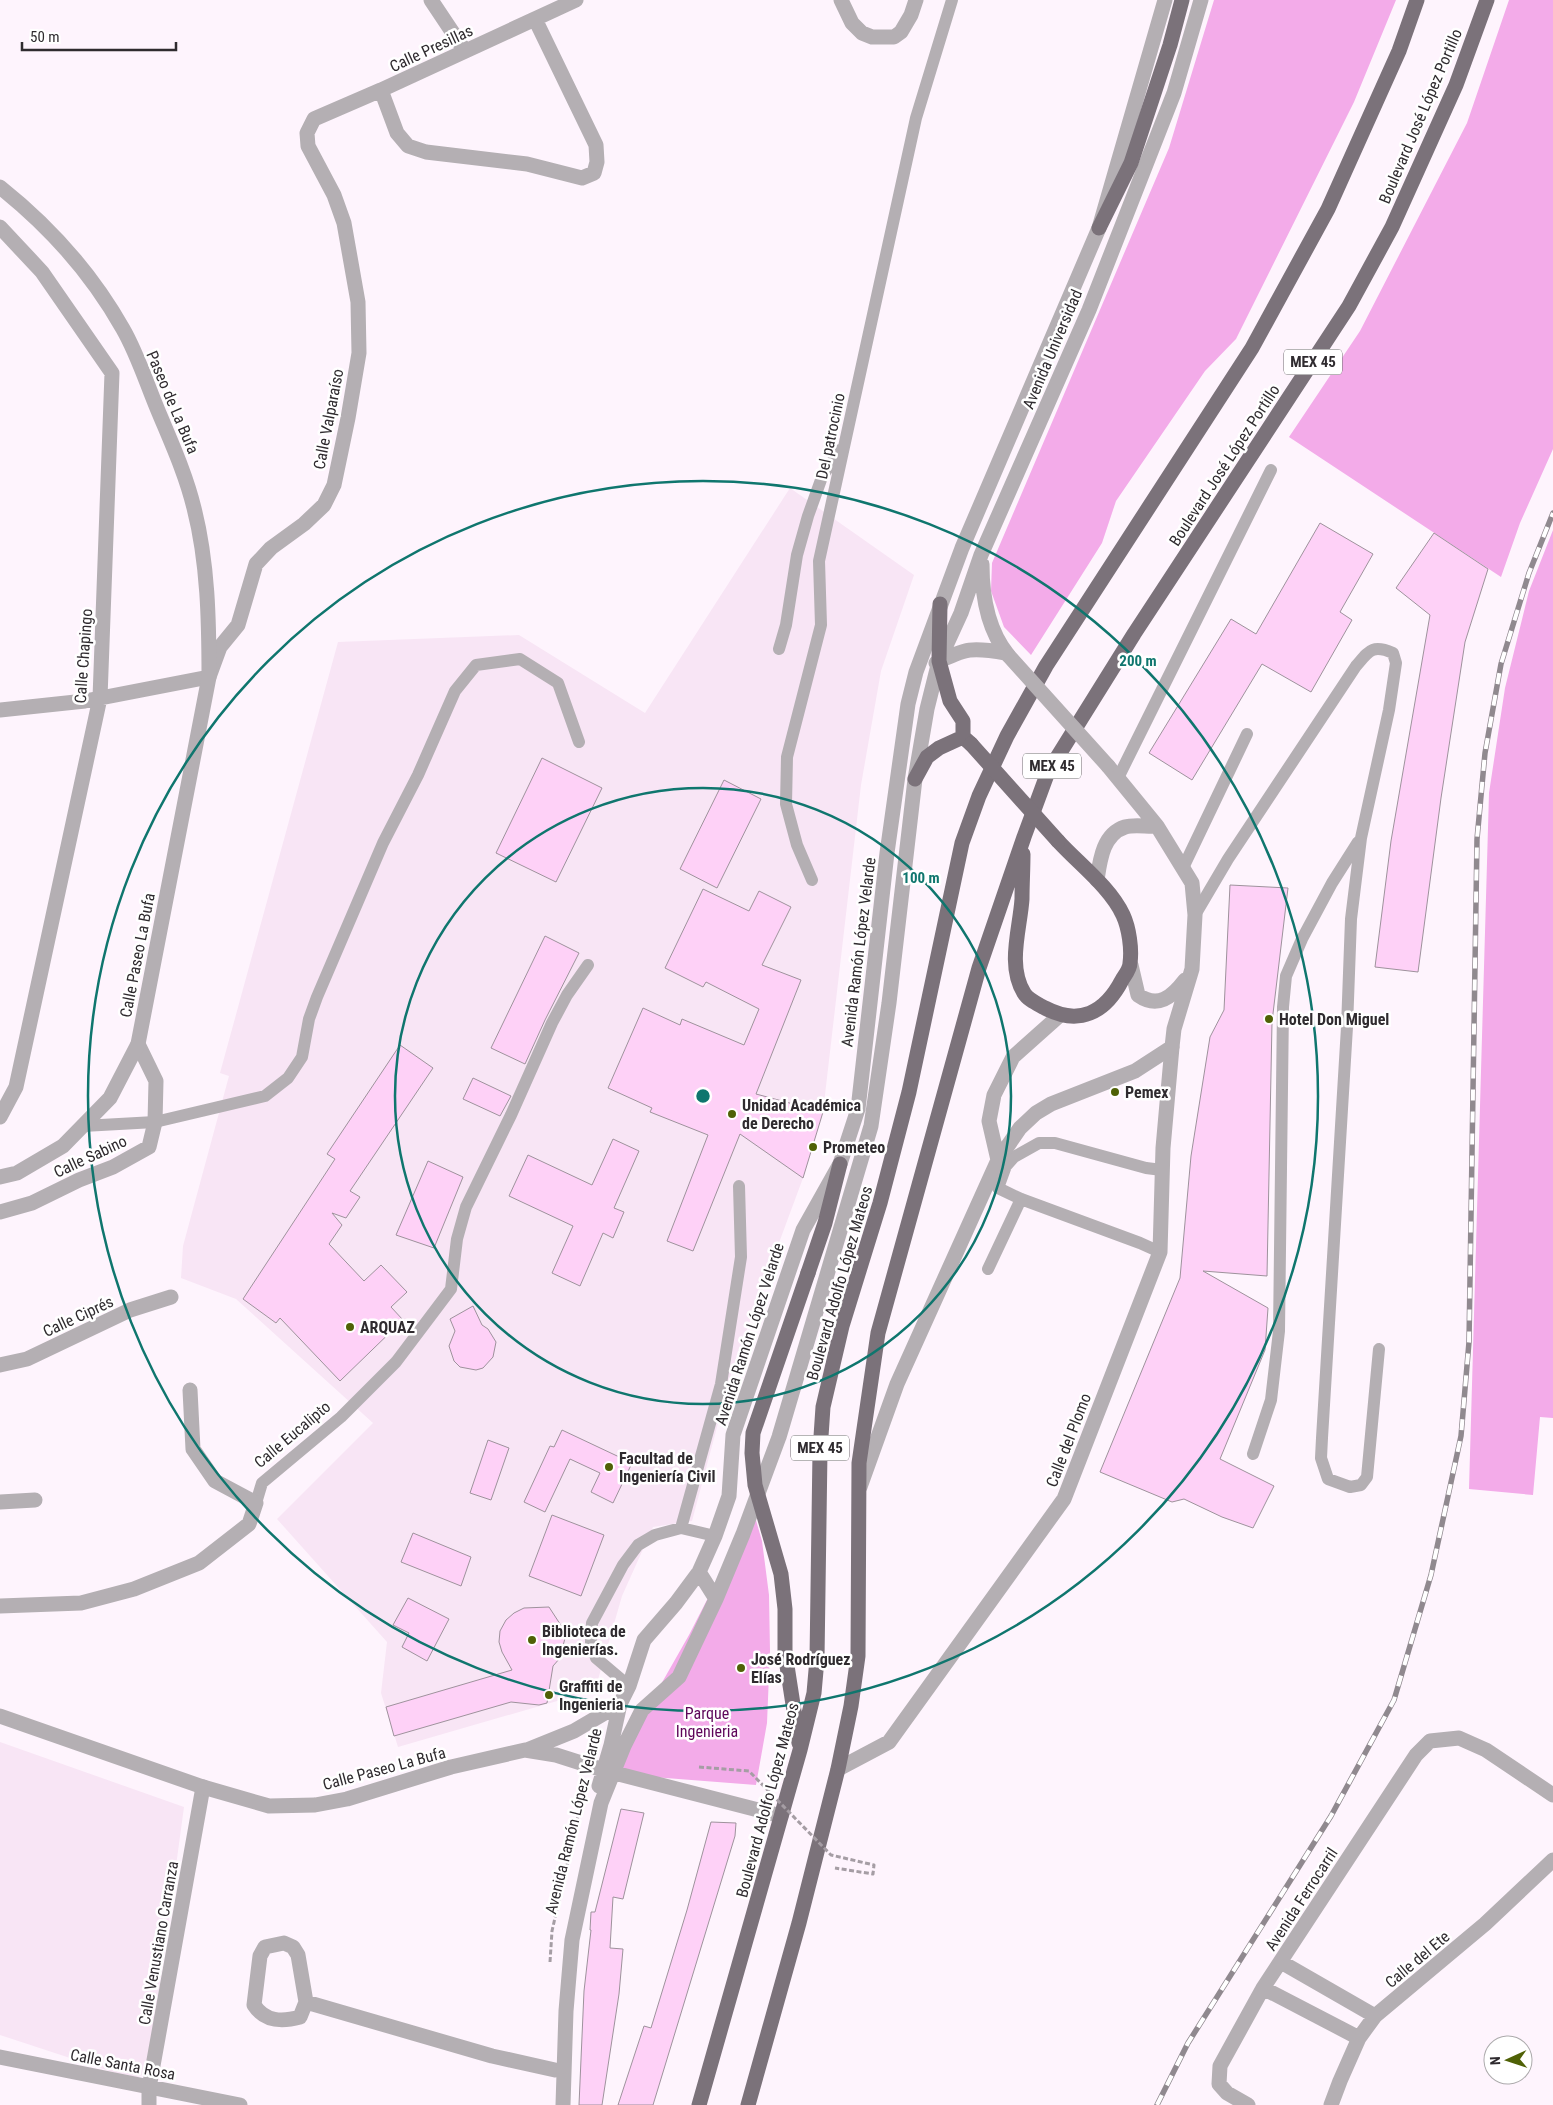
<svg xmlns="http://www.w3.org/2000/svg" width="1553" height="2105" font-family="'Roboto Condensed',sans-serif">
<rect width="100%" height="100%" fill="#fef4fd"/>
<path fill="#f8e5f5" d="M790 488 914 575 881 671 861 785 823 1112 803 1178 733 1367 692 1521 653 1527 622 1596 595 1690 398 1747 381 1693 387 1642 277 1519 373 1423 236 1299 181 1278 183 1246 229 1076 220 1073 338 642 519 635 645 713Z
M0 1742 184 1807 148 2072 134 2079 0 2035Z"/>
<path fill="#f3abe9" d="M1214 0H1396L1354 102 1236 339 1205 371 1116 501 1102 543 1031 655 1004 627 991 591 992 563 1169 148Z
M1509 0H1553V449L1520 523 1501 577 1289 437 1360 331 1467 123Z
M1553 530V1418L1540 1417 1533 1495 1469 1489 1489 793 1505 688 1529 591Z
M753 1510 762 1541 769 1595 770 1651 767 1723 756 1785 614 1774 635 1730 689 1635Z"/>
<path fill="#fed1f7" stroke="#9e929c" d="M1320 523 1373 554 1340 612 1352 620 1311 692 1262 664 1192 780 1149 753 1231 619 1256 634Z
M1434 533 1488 569 1465 642 1441 798 1418 972 1375 967 1391 841 1430 615 1396 588Z
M542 758 602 788 556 882 496 853Z
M724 780 761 799 717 888 680 869Z
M1230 885 1288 888 1272 1022 1267 1276 1203 1271 1268 1308 1265 1350 1220 1459 1274 1486 1253 1528 1222 1517 1184 1499 1172 1502 1100 1472 1180 1278 1191 1156 1210 1037 1224 1010Z
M703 889 749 911 759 891 791 907 762 965 801 980 756 1094 823 1112 803 1178 740 1134 693 1251 667 1241 708 1135 650 1112 652 1108 608 1088 643 1008 680 1025 682 1019 744 1045 759 1009 706 982 703 987 665 968Z
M545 936 579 953 545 1020 525 1064 491 1048Z
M400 1045 433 1068 350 1191 360 1197 346 1218 332 1213 342 1225 329 1244 364 1281 381 1265 407 1292 391 1307 403 1320 340 1381 280 1318 276 1323 243 1299 335 1159 327 1154Z
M473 1078 511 1096 500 1116 463 1099Z
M613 1139 639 1151 614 1208 624 1212 613 1238 603 1233 580 1286 552 1273 573 1226 509 1196 528 1155 592 1185Z
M428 1161 463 1177 434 1248 396 1235Z
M473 1306 482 1325 488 1329 496 1342 493 1357 483 1368 476 1370 460 1367 454 1361 449 1346 455 1331 450 1319Z
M562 1430 632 1463 613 1503 591 1492 600 1473 570 1459 545 1512 524 1502 550 1446 554 1447Z
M488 1440 509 1448 491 1500 470 1493Z
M552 1515 604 1535 581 1596 529 1576Z
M413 1533 471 1557 461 1586 401 1562Z
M408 1598 449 1619 427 1661 402 1647 409 1633 393 1625Z
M549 1607 562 1627 565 1638 560 1658 553 1666 547 1703 539 1705 511 1702 394 1736 386 1707 512 1670 502 1652 499 1642 500 1631 506 1620 514 1613 524 1608Z
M621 1809 644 1813 623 1899 613 1897 610 1948 623 1949 619 1994 602 2105H579L584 1991 591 1930H590L591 1912H595Z
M711 1822 736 1823 735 1836 653 2105H618L644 2026 651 2028 687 1910Z"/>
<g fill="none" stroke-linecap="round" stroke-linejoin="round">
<path stroke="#a59da4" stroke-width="3" stroke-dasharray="5 2.5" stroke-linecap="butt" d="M550 1962 552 1931 579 1812"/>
<path stroke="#b4afb3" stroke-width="12" d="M779 649 786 625 797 555 808 516 822 477 840 450
M1118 778 1271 470
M1183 868 1247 734
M812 880 797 845 786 804 787 757 821 625 819 561 916 118 952 0
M1195 915 1228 859 1356 666C1369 651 1372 644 1393 653L1396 663 1389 710 1361 838 1351 919 1347 1027 1322 1438 1321 1458 1328 1479 1350 1487 1361 1485 1367 1477 1379 1349
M83 1126 155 1122 265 1096 288 1078 302 1057 309 1019 317 997 383 843 418 775 455 691 476 665 520 659 558 683 579 742
M996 1167 993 1177 998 1188 1021 1199 1140 1243 1160 1252
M998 1188 1006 1166 1014 1157 1039 1143H1055L1146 1168 1162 1170
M988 1269 1021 1199
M1253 1454 1271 1400 1279 1331 1283 1007 1286 976 1302 939 1332 883 1358 842
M256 1503 262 1483 341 1417 396 1362 451 1289 457 1239 466 1207 511 1115 552 1023 567 995 588 965
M681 1528 721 1384 741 1257 739 1186
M629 1686 596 1658 591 1642 592 1623 623 1565 638 1545 655 1535 681 1528 715 1536"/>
<path stroke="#b4afb3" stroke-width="15" d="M431 0 465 51
M841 0 852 23 862 33 872 37H894L901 32 911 15 916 0
M381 90 397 133 408 146 426 152 527 164 582 178 594 173 597 162 596 145 535 19
M0 227 42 272 112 373 100 698 16 1087 0 1117
M0 710 85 701 209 677 220 647 238 625 256 564 271 548 304 524 324 505 334 485 348 418 359 353 358 302 344 223 334 195 308 146 307 133 314 119 381 90 576 0
M0 1212 32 1203 79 1180 113 1167 149 1147 155 1122 156 1081 138 1044
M0 1365 27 1359 130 1310 171 1297
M0 1502 35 1500
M0 1606 81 1603 134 1589 199 1563 249 1524 256 1503 215 1481 193 1449 190 1390
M838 1769 889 1742 1064 1499 1160 1252 1163 1148 1172 1047
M284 1943 293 1947 298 1955 306 2002 300 2017C282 2022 265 2022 254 2005L260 1956 265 1947Z
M1281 1962 1375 2016
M1263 1988 1359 2038
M306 2002 492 2056 555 2070
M0 2057 240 2105
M149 2105V2088L203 1787
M1248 2105 1227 2093 1219 2084 1220 2066 1263 1988 1416 1755 1430 1741 1459 1738 1486 1750 1553 1795
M1331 2105 1340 2081 1359 2038 1375 2016 1485 1924 1553 1860"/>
<path stroke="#b4afb3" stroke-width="15" d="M0 187C49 226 92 274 123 329 138 355 147 385 159 413 172 444 186 475 194 508 208 563 209 621 209 677L138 1044 110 1098 63 1146 17 1173 0 1177
M982 564C982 596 987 629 1008 655
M936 663C966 648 972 647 1006 653
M1097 880C1100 860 1103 834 1125 827 1134 824 1148 827 1157 826
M1131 965 1138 995C1158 1009 1172 997 1185 980
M998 1160 989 1121 994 1095 1013 1057 1059 1016
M860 1487 897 1384 998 1160 1020 1128 1036 1113 1051 1104 1135 1071 1172 1047 1174 1029 1192 969 1195 915 1192 883 1157 826 1108 766
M699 1572 716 1599
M0 1716 203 1787 269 1806 315 1805 347 1799 451 1767 525 1750 556 1755 603 1770 781 1816
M527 1750 574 1731 620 1704
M599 1786 611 1745 620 1704 629 1686 644 1640 676 1603 699 1572 715 1536 729 1496 733 1435 803 1230 840 1164 858 1109 887 853 908 704 916 672 962 548 1099 228 1165 0
M563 2105 566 2011 572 1940 601 1803 624 1746 642 1710 679 1677 716 1599 743 1534 779 1437 871 1126 889 1003 915 779 927 709 939 661 961 613 981 555 1089 310 1174 93 1201 0"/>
<path stroke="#7b727a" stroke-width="15" d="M1099 228 1131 163 1170 45 1182 0
M940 604 939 661 950 701 963 721V737L971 744
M915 779 927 757 939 748 963 737
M1023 854C1023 869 1022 884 1022 899 1020 929 1007 965 1024 993 1028 1000 1038 1004 1045 1008 1079 1026 1105 1013 1122 980 1125 975 1130 969 1130 963 1132 949 1129 928 1123 915 1110 887 1079 864 1058 841
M808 1273 825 1223 840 1164
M785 1653 799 1743
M699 2105 800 1750 814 1693 817 1659 820 1451 823 1407 842 1326 880 1203 909 1092 962 843 979 796 1007 736 1046 666 1252 348 1328 209 1399 51 1417 0
M748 2105 799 1923 838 1769 851 1706 858 1656 859 1463 878 1333 979 968 1024 837 1048 772 1134 634 1349 306 1392 227 1456 85 1487 0"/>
<g stroke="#90898f" stroke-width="5.5">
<path id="rail" d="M1157 2105 1188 2043 1331 1816 1394 1700 1431 1575 1461 1436 1469 1342 1477 839 1485 753 1501 664 1529 573 1553 513"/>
</g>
<use href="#rail" stroke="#fff" stroke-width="4" stroke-dasharray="11" stroke-linecap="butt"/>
<path stroke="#a59da4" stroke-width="3" stroke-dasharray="5 2.5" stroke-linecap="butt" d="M699 1767 749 1771 831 1855 874 1865 873 1874 835 1868"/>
<path stroke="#b4afb3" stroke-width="15" d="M1008 655 1108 766"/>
<path stroke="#7b727a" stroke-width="15" d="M971 744 1058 841
M785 1653V1609L781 1574 755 1485 752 1453 753 1433 808 1273"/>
</g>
<g fill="none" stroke="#0f766e" stroke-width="2.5">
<circle cx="703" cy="1096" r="308"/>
<circle cx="703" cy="1096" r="615"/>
</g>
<g fill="#4f6106" stroke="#fff" stroke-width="2">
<circle cx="1269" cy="1019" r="5"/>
<circle cx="1115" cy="1092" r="5"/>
<circle cx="732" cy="1114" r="5"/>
<circle cx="813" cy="1147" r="5"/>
<circle cx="350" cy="1327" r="5"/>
<circle cx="609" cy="1467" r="5"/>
<circle cx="532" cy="1640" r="5"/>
<circle cx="741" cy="1668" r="5"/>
<circle cx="549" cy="1695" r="5"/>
</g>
<g text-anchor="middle" stroke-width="5" stroke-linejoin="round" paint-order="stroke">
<g fill="#fff" stroke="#6d6b6d" stroke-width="1">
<rect x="1284" y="349.5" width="58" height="25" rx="4"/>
<rect x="1023" y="753.5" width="58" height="25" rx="4"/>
<rect x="791" y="1435.5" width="58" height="25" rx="4"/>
</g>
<g font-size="15" font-weight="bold" fill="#2f2b2f">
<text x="1313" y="367">MEX 45</text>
<text x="1052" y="771">MEX 45</text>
<text x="820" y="1453">MEX 45</text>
</g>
<g font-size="16" fill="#2f2b2f" stroke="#fff">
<text transform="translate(431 48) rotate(-25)" y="6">Calle Presillas</text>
<text transform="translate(1420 116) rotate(-67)" y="6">Boulevard José López Portillo</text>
<text transform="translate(1052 349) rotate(-67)" y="6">Avenida Universidad</text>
<text transform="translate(173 402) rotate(67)" y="6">Paseo de La Bufa</text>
<text transform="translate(328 419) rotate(-79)" y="6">Calle Valparaíso</text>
<text transform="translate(830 436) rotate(-78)" y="6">Del patrocinio</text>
<text transform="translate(1224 465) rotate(-57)" y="6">Boulevard José López Portillo</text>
<text transform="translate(83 656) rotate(-86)" y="6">Calle Chapingo</text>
<text transform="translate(858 952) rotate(-83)" y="6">Avenida Ramón López Velarde</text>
<text transform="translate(137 955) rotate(-79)" y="6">Calle Paseo La Bufa</text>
<text transform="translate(90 1156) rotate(-25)" y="6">Calle Sabino</text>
<text transform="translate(839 1283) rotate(-74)" y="6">Boulevard Adolfo López Mateos</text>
<text transform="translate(78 1316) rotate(-25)" y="6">Calle Ciprés</text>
<text transform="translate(749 1334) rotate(-72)" y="6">Avenida Ramón López Velarde</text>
<text transform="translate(292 1434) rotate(-40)" y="6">Calle Eucalipto</text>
<text transform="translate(1068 1440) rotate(-69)" y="6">Calle del Plomo</text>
<text transform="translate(384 1768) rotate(-15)" y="6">Calle Paseo La Bufa</text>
<text transform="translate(767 1800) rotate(-75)" y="6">Boulevard Adolfo López Mateos</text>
<text transform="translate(573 1821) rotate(-76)" y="6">Avenida Ramón López Velarde</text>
<text transform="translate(1301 1899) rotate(-57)" y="6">Avenida Ferrocarril</text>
<text transform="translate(158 1943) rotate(-80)" y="6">Calle Venustiano Carranza</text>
<text transform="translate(1417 1959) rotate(-40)" y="6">Calle del Ete</text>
<text transform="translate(123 2064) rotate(11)" y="6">Calle Santa Rosa</text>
</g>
<g font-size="16" font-weight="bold" fill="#2f2b2f" stroke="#fff" text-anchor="start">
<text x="1279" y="1025">Hotel Don Miguel</text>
<text x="1125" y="1098">Pemex</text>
<text x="742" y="1111">Unidad Académica<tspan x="742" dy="18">de Derecho</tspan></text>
<text x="823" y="1153">Prometeo</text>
<text x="360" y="1333">ARQUAZ</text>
<text x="619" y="1464">Facultad de<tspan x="619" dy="18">Ingeniería Civil</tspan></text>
<text x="542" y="1637">Biblioteca de<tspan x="542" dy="18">Ingenierías.</tspan></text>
<text x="751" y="1665">José Rodríguez<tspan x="751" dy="18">Elías</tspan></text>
<text x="559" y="1692">Graffiti de<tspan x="559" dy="18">Ingenieria</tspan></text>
</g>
<g font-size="16" fill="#5e0559" stroke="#fff">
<text x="707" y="1719">Parque<tspan x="707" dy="18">Ingenieria</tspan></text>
</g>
</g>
<circle cx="703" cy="1096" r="8" fill="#0f766e" stroke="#fff" stroke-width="2.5"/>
<g font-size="15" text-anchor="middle" font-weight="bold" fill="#0f766e" stroke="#fff" stroke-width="5" stroke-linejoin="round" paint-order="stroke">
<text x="1138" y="666">200 m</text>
<text x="921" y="883">100 m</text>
</g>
<g transform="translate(1508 2060) rotate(267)"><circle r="24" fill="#ffffff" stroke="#acaaac"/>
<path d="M0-4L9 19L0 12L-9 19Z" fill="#4f6106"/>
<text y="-8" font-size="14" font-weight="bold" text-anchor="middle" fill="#2f2b2f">N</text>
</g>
<path d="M22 42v8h154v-8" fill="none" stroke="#2f2b2f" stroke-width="2.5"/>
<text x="30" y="42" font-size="15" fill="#2f2b2f" stroke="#ffffff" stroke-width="4" paint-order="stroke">50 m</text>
</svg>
